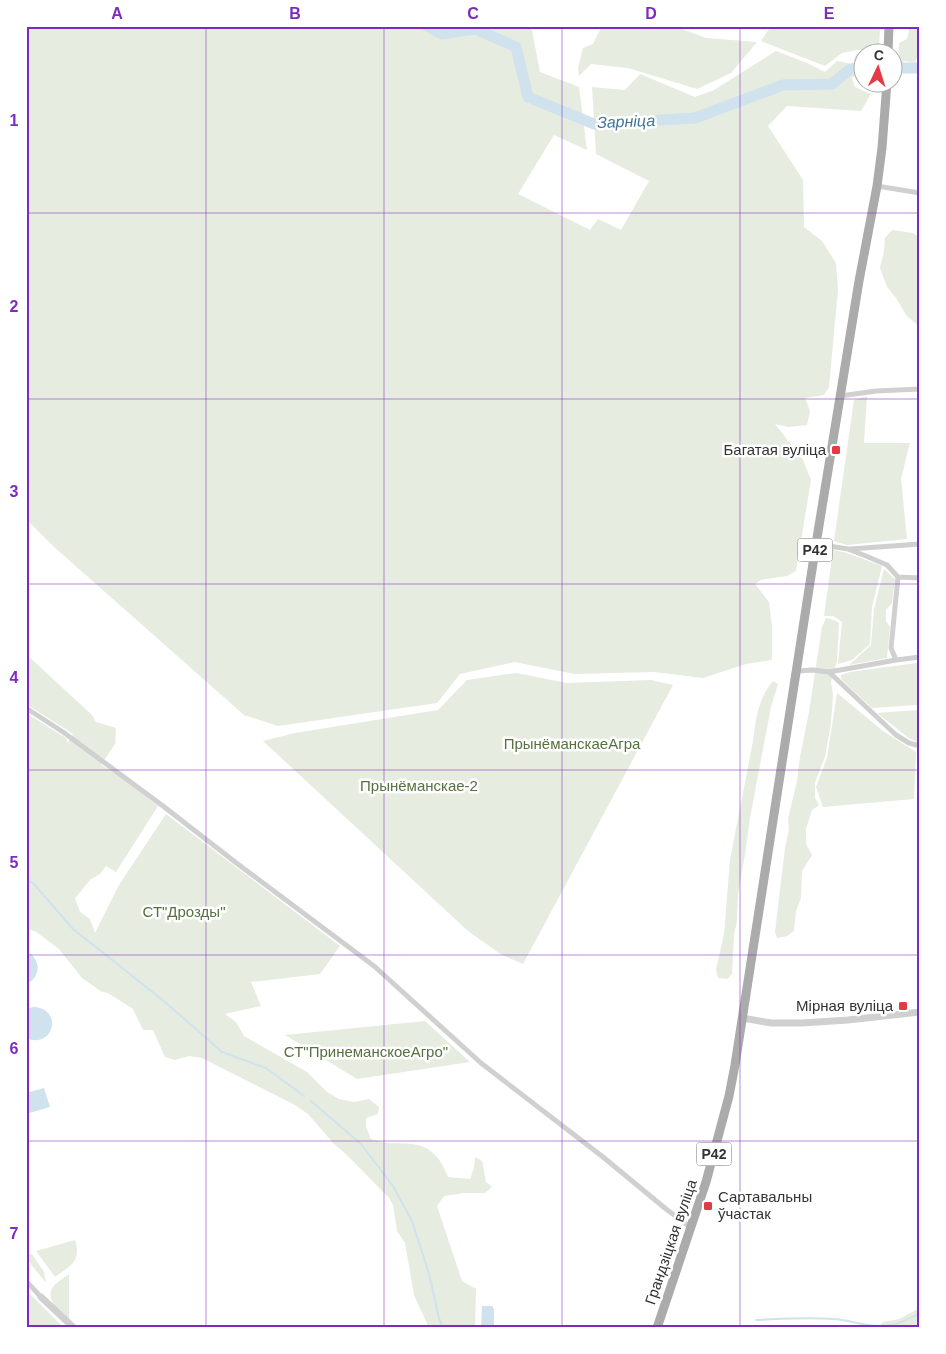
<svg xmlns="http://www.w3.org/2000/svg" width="946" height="1354" font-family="Arial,sans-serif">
<rect width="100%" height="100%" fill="#fff"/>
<path fill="#e6ecdf" d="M26 26H522L532 30 540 72 579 87 587 150 554 135 518 194 590 230 598 219 621 230 649 181 596 154 592 87 625 90 640 74 695 97 714 90 776 51 807 63 825 72 837 61 853 64 856 54 863 53V68L852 78 855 87 871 94 861 111 787 106 768 126 803 180 804 227 822 241 836 263 838 290 829 387 824 395 805 398 810 411 807 425 788 427 775 424 803 460 811 480 796 571 787 576 761 580 755 584 769 602 772 627V660L746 664 703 678 654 672 575 674 515 662 460 674 437 703 278 726 244 715 53 546 26 519Z
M602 26H674L706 38 757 42 731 73 697 89 628 68 591 64 579 76 578 68 583 48 593 44Z
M771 26H880L879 49 857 50 842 53 825 66 761 41Z
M910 26H920V49L915 63 898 60 899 43 907 39Z
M892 230 913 233 920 238V327L907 316 896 298 887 287 880 268 884 251 885 238Z
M867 396 864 443H910L901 479 907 539 847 545 834 541 854 400Z
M833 550 847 553 882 566 872 607 870 644 852 660 838 664 842 622 833 616H824Z
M884 569 895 579 892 603 886 610V621L890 627 887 658 849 665 871 645 874 609Z
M826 618 834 620 839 623 837 661 831 682 833 695 831 723 825 757 815 782V798L819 805 812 810 806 829V844L812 855 802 871 801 898 796 911 794 931 787 936 777 938 775 932 785 848 789 830 788 819 797 781 800 757 809 712 822 627Z
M26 654 92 715 96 722 116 728 115 744 101 765 117 774 158 806 116 872 106 866 100 874 91 879 75 898 80 912 90 919 95 933 119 885 166 814 340 946 320 974 251 982 261 1006 225 1014 236 1022 244 1036 307 1072 327 1092 339 1099 354 1102 369 1099 379 1107 378 1114 366 1118V1127L371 1139C376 1140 381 1142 387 1143 404 1144 423 1141 436 1156 441 1161 445 1170 448 1177L470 1179 474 1168 475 1157 482 1161 486 1182 492 1187 485 1193H464L444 1196 437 1206 462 1281 476 1289 475 1328H429L414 1295 405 1243 397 1231 393 1205 389 1198 347 1155 334 1144 308 1114 295 1105 202 1058 189 1056 175 1060 165 1057 153 1030H143L133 1009 108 993 102 992 82 978 59 949 35 931 26 929V713L66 738 68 743 73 734 26 704Z
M917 663C919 676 923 693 917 705L872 708 841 679V675L850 672Z
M516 673 567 683 651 680 673 685 523 964 502 955 468 931 263 741 295 733 438 710 467 680Z
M773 681 778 684 771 707 750 818 745 855 738 894 737 921 734 935 732 974 727 979 718 978 716 969 724 934 730 860 753 741C756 718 758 699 773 681Z
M837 693 883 731 916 752 914 799 823 807 816 787 827 758Z
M918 710 920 714V743L910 739 877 713Z
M425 1021 470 1062 357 1079 285 1035Z
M75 1240C82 1261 70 1266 55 1277L36 1251Z
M32 1254 44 1272 46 1283 26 1258V1256Z
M69 1274V1319C61 1311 44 1301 53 1287 56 1282 64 1278 69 1274Z
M26 1290 64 1328H26Z
M920 1308V1328H877L883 1322 899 1319Z"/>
<path fill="#cfe2ee" d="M26 952C42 958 41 978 26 984Z
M33 1007C64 1008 54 1050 26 1038V1009Z
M44 1088 50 1107 26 1114V1093Z
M482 1306H492L494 1309V1328H481Z"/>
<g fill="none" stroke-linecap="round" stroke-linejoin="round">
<path stroke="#cfe2ee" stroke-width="2" d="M26 880 33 883 73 929 165 1002 222 1052 266 1068 304 1096
M311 1101 361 1144 393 1186 412 1221 429 1274 439 1318 443 1328
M756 1320C781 1319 807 1317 833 1319 852 1320 872 1329 891 1325 901 1323 911 1318 920 1313"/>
<path stroke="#cfe2ee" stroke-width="11" d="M427 26 442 34 475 29 516 47 528 97 594 124 695 118 783 85 832 84 849 70 864 65
M894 64 898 65 902 68H920"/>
<path stroke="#d0d0d0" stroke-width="5" d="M877 186 920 193
M840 396 876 391 920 389
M816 544 848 549 866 556 887 565 898 577 920 578
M850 549 920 544
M896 660 891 648 898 577
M797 671 813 670 829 672 896 660 920 657
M829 672 896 735 909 743 920 746
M26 708 63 732 163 806 239 865 374 966 481 1063 603 1157 666 1209 690 1227
M26 1281 41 1297"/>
<path stroke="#d0d0d0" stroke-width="7" d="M742 1018 771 1023H802L848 1020 920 1012
M41 1297 74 1328"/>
<path stroke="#ababab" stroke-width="9" d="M888 52 889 26
M657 1328 706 1182 729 1096 735 1065 816 544 859 281 877 186 882 148 887 82"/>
</g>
<path fill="none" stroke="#7b2cbf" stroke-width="1" stroke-opacity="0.55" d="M206 26V1328M384 26V1328M562 26V1328M740 26V1328M26 213H920M26 399H920M26 584H920M26 770H920M26 955H920M26 1141H920"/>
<g fill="#e63946" stroke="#fff" stroke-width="2">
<rect x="831" y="445" width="10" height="10" rx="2.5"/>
<rect x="898" y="1001" width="10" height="10" rx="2.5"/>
<rect x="703" y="1201" width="10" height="10" rx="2.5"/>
</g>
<g text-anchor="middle" stroke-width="5" stroke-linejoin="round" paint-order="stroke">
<g fill="#fff" stroke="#707070" stroke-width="1">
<rect x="797.5" y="538.5" width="35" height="23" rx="4"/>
<rect x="696.5" y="1142.5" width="35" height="23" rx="4"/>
</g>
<g font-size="14" font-weight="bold" fill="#333">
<text x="815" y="555">Р42</text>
<text x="714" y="1159">Р42</text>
</g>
<g font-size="15" fill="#333" stroke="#fff" text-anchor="end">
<text x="826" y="455">Багатая вуліца</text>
<text x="893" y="1011">Мірная вуліца</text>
<text x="718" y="1202" text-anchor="start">Сартавальны<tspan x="718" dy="17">ўчастак</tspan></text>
</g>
<g font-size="15" fill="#56703f" stroke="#fff">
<text x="572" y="749">ПрынёманскаеАгра</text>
<text x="419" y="791">Прынёманскае-2</text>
<text x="184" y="917">СТ"Дрозды"</text>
<text x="366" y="1057">СТ"ПринеманскоеАгро"</text>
</g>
<g font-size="15" fill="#333" stroke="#fff">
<text transform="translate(671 1242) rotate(-71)" y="5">Грандзіцкая вуліца</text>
</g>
<g font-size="16" font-style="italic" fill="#3f7597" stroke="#fff">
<text transform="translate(626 121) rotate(-2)" y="6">Зарніца</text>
</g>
</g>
<rect width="946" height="1354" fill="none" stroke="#ffffff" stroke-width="55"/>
<g transform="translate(878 68) rotate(4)"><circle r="24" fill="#ffffff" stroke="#adadad"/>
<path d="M0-4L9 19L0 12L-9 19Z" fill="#e63946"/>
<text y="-8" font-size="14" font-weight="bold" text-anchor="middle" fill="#333333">С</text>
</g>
<rect x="28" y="28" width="890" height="1298" fill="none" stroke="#7b2cbf" stroke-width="2"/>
<g font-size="16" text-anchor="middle" font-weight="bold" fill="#7b2cbf">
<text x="117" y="19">A</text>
<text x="295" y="19">B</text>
<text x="473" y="19">C</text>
<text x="651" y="19">D</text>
<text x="829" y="19">E</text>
<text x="14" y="126">1</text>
<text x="14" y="312">2</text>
<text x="14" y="497">3</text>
<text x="14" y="683">4</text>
<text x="14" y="868">5</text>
<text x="14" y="1054">6</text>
<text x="14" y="1239">7</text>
</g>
</svg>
